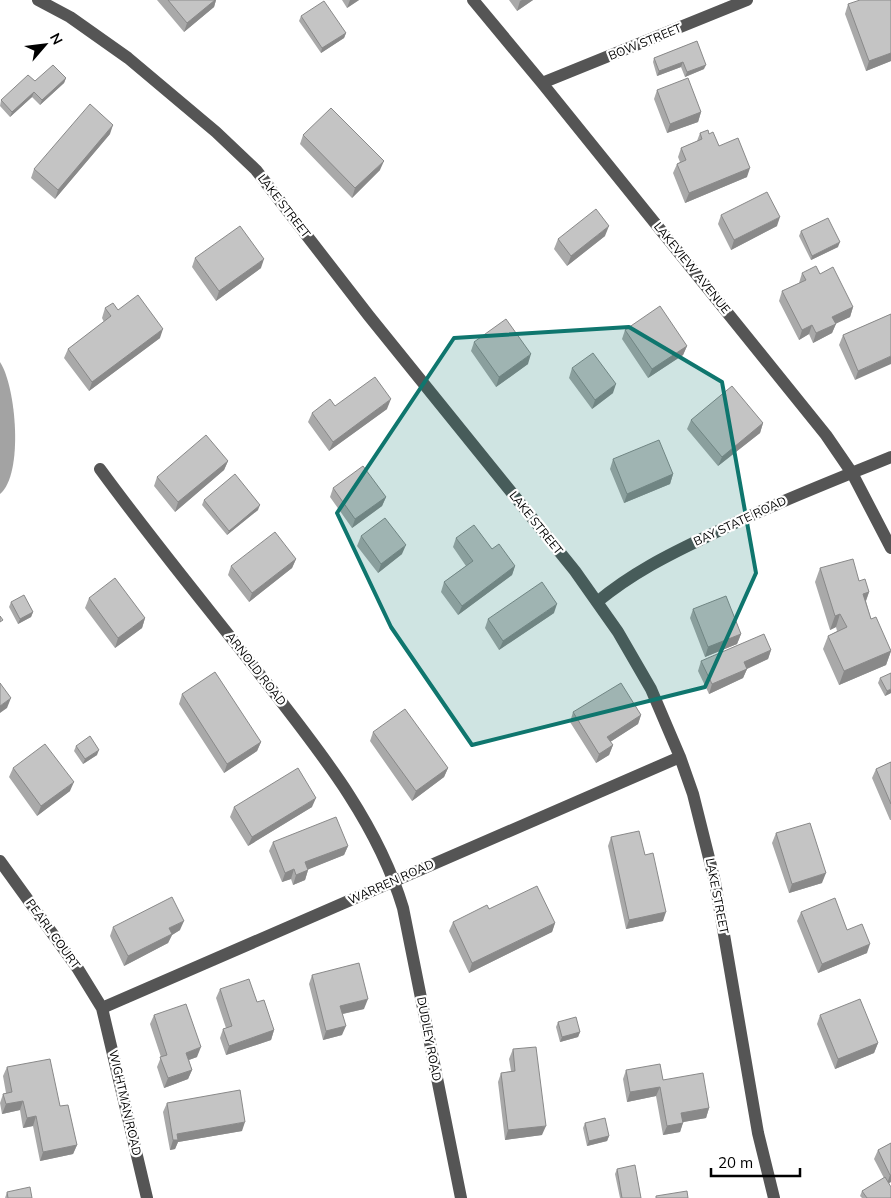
<svg xmlns="http://www.w3.org/2000/svg" width="891" height="1198" font-family="Mulish,sans-serif">
<rect width="100%" height="100%" fill="#fff"/>
<path fill="#a3a3a3" d="M0 362C16 386 24 474 0 494Z"/>
<g fill="none" stroke-linecap="round" stroke-linejoin="round">
<path stroke="#555" stroke-width="12" d="M38 0 70 17 128 58 216 132 256 170 369 316 575 571 618 632 651 689 680 757 693 794 715 882 758 1133 774 1198
M473 0 542 83 826 435 852 473 891 548
M542 83 747 0
M100 469C154 543 213 614 269 686 322 754 378 824 403 908L461 1198
M597 602C632 573 668 555 708 536 768 506 830 482 891 457
M0 861 78 969 102 1008 147 1198
M102 1008 680 757"/>
</g>
<path fill="#a9a9a9" d="M157 0H216L214 7 184 32Z
M342 0H359L347 8Z
M509 0H533L517 11Z
M891 0V61L866 71 845 14 848 4Z
M301 16 346 33 344 38 321 53 299 21Z
M697 41 704 69 685 77 681 67 657 76 653 62 654 58Z
M66 78 64 83 40 105 32 97 10 117 0 106 1 100 35 81Z
M657 90 701 112 698 122 667 133 654 99Z
M700 133 709 134 747 177 685 203 673 173 677 164 680 162 678 157 681 148 697 141Z
M110 134 55 199 31 178 34 169Z
M303 135 380 170 352 198 300 144Z
M721 215 777 226 731 250 718 224Z
M801 231 838 247 811 260 799 236Z
M605 236 567 266 554 249 558 239Z
M195 258 261 268 216 301 192 267Z
M802 273 820 274 853 307 850 317 836 323 832 333 813 343 809 334 799 340 779 301 782 291 799 283Z
M105 308 160 338 89 391 64 358 68 349 104 322 102 318Z
M891 314 855 380 839 345 843 335Z
M625 330 687 346 683 355 648 378 622 339Z
M474 342 528 364 496 387 471 351Z
M572 368 613 393 592 409 569 378Z
M335 406 387 409 329 451 308 422 312 413Z
M691 420 763 423 760 433 718 466 687 429Z
M613 459 673 474 670 484 624 503 610 469Z
M228 461 224 470 175 512 154 486 157 477Z
M333 488 386 497 382 506 352 528 330 497Z
M204 500 258 510 227 535 202 505Z
M361 536 402 554 378 573 357 546Z
M456 538 492 549 515 566 512 575 458 615 441 592 444 582 466 566 453 547Z
M296 559 292 568 249 602 228 575 231 566Z
M820 568 859 581 869 592 866 601 871 619 891 651 886 665 839 685 823 649 828 636 837 631 836 627 830 630 815 582Z
M89 598 145 618 142 628 115 648 85 608Z
M11 602 33 612 31 617 18 624 9 607Z
M693 609 741 634 737 644 705 657 690 618Z
M554 613 499 650 485 628 488 619Z
M771 650 768 659 747 669 743 678 709 694 698 671 701 661Z
M880 678 891 693 885 696 878 683Z
M182 694 261 742 257 751 224 773 179 704Z
M573 712 641 715 638 724 610 742 613 745 609 755 596 763 570 722Z
M373 732 448 768 444 777 412 801 370 741Z
M76 746 97 755 83 764 74 751Z
M891 762V820H890L872 778 876 769Z
M13 768 70 791 37 816 9 777Z
M234 807H312L248 846 230 817Z
M776 833 822 883 789 893 772 843Z
M611 837 645 855 663 921 626 929 608 846Z
M273 842 348 846 344 855 308 869V870L305 880 293 885 291 879 282 882 269 851Z
M489 909 555 923 552 932 469 973 449 931 453 922Z
M801 912 867 953 818 973 797 921Z
M113 927 180 930 172 935 168 943 124 966 110 936Z
M312 975 364 1009 343 1014 342 1035 323 1040 309 984Z
M220 989 257 1002 274 1030 271 1040 226 1055 220 1038 223 1029 226 1028 216 998Z
M154 1015 197 1057 189 1060 192 1070 188 1079 164 1088 157 1067 161 1057 150 1024Z
M820 1015 878 1043 874 1053 835 1069 817 1024Z
M558 1022 580 1032 578 1037 560 1042 556 1027Z
M513 1049 542 1135 505 1140 498 1082 501 1073 511 1071 509 1059Z
M7 1067 60 1106 77 1145 73 1154 40 1161 33 1126 23 1128 20 1110 2 1114 0 1103 3 1094 6 1093 3 1076Z
M626 1070 663 1080 709 1108 706 1118 683 1122 680 1132 663 1135 656 1096 627 1102 623 1079Z
M167 1103 242 1131 178 1142 175 1149 170 1150 163 1112Z
M585 1123 609 1136 607 1141 587 1146 583 1128Z
M891 1143V1182L889 1183 891 1198H862L860 1196 862 1191 884 1178 874 1159 878 1150Z
M617 1169 641 1198H620L615 1174Z
M7 1192 32 1198H5Z"/>
<path fill="#898989" d="M215 0H216L214 7 184 32 187 23Z
M350 0H359L347 8Z
M522 0H533L517 11 520 1Z
M346 33 344 38 321 53 322 48Z
M891 53V61L866 71 869 61Z
M683 62 681 67 657 76 659 71Z
M706 65 704 69 685 77 687 72Z
M66 78 64 83 40 105 42 100Z
M34 92 32 97 10 117 12 112Z
M701 112 698 122 667 133 670 124Z
M113 125 110 134 55 199 58 190Z
M384 161 380 170 352 198 355 188Z
M750 168 747 177 685 203 689 193Z
M780 217 777 226 731 250 734 240Z
M609 226 605 236 567 266 571 256Z
M840 242 838 247 811 260 812 256Z
M264 259 261 268 216 301 219 291Z
M853 307 850 317 829 327 832 317Z
M836 324 832 333 813 343 816 333Z
M812 325 809 334 799 340 802 330Z
M163 329 160 338 89 391 92 382Z
M687 346 683 355 648 378 652 369Z
M531 354 528 364 496 387 499 377Z
M891 356V364L855 380 858 371Z
M616 384 613 393 592 409 595 400Z
M391 399 387 409 329 451 333 442Z
M763 423 760 433 718 466 722 457Z
M228 461 224 470 175 512 178 502Z
M673 474 670 484 624 503 627 494Z
M386 497 382 506 352 528 355 519Z
M260 505 258 510 227 535 229 531Z
M406 545 402 554 378 573 381 564Z
M296 559 292 568 249 602 252 593Z
M515 566 512 575 458 615 462 606Z
M869 592 864 606 863 594Z
M557 604 554 613 499 650 503 641Z
M33 612 31 617 18 624 20 619Z
M840 614 836 627 830 630 835 616Z
M145 618 142 628 115 648 118 638Z
M741 634 737 644 705 657 708 647Z
M771 650 768 659 740 672 744 662Z
M891 651 886 665 839 685 844 671Z
M747 669 743 678 709 694 712 684Z
M891 689V693L885 696 887 691Z
M11 698 7 708 0 713V706Z
M641 715 638 724 604 746 607 737Z
M261 742 257 751 224 773 227 764Z
M613 745 609 755 596 763 599 754Z
M99 750 97 755 83 764 85 759Z
M448 768 444 777 412 801 416 791Z
M74 782 70 791 37 816 41 806Z
M316 798 312 807 248 846 252 837Z
M348 846 344 855 302 872 305 862Z
M294 869 291 879 282 882 285 873Z
M308 870 305 880 293 885 296 875Z
M826 873 822 883 789 893 792 884Z
M666 912 663 921 626 929 629 920Z
M184 921 180 930 172 935 168 943 124 966 128 956 169 928Z
M555 923 552 932 469 973 472 963Z
M870 944 867 953 818 973 822 964Z
M368 999 364 1009 337 1015 340 1006Z
M346 1026 342 1035 323 1040 326 1031Z
M274 1030 271 1040 226 1055 229 1046Z
M580 1032 578 1037 560 1042 562 1037Z
M878 1043 874 1053 835 1069 838 1059Z
M201 1047 197 1057 183 1062 186 1053Z
M192 1070 188 1079 164 1088 168 1078Z
M660 1087 656 1096 627 1102 630 1092Z
M23 1101 20 1110 2 1114 6 1104Z
M709 1108 706 1118 678 1123 681 1113Z
M36 1116 33 1126 23 1128 27 1118Z
M245 1122 242 1131 178 1142 175 1149 170 1150 173 1140 177 1134Z
M683 1123 680 1132 663 1135 667 1126Z
M546 1126 542 1135 505 1140 508 1130Z
M609 1136 607 1141 587 1146 589 1141Z
M77 1145 73 1154 40 1161 43 1152Z
M890 1175H891V1182L887 1184Z"/>
<path fill="#c4c4c4" stroke="#898989" d="M168 0H215L187 23Z
M860 0H891V53L869 61 848 4Z
M324 1 346 33 322 48 301 16Z
M697 41 706 65 687 72 683 62 659 71 654 58Z
M53 65 66 78 42 100 34 92 12 112 1 100 28 75 35 81Z
M688 78 701 112 670 124 657 90Z
M90 104 113 125 58 190 34 169Z
M331 108 384 161 355 188 303 135Z
M708 130 709 134 713 132 719 146 738 138 750 168 689 193 677 164 686 160 681 148 702 139 700 133Z
M767 192 780 217 734 240 721 215Z
M596 209 609 226 571 256 558 239Z
M828 218 840 242 812 256 801 231Z
M240 226 264 259 219 291 195 258Z
M816 266 820 274 833 267 853 307 832 317 836 324 816 333 812 325 802 330 782 291 806 280 802 273Z
M138 295 163 329 92 382 68 349 111 316 105 308 113 303 118 310Z
M660 306 687 346 652 369 625 330Z
M891 314V356L858 371 843 335Z
M506 319 531 354 499 377 474 342Z
M593 353 616 384 595 400 572 368Z
M375 377 391 399 333 442 312 413 330 399 335 406Z
M732 386 763 423 722 457 691 420Z
M206 435 228 461 178 502 157 477Z
M659 440 673 474 627 494 613 459Z
M363 466 386 497 355 519 333 488Z
M235 474 260 505 229 531 204 500Z
M385 518 406 545 381 564 361 536Z
M474 525 492 549 499 544 515 566 462 606 444 582 473 561 456 538Z
M275 532 296 559 252 593 231 566Z
M853 559 859 581 865 579 869 592 863 594 871 619 876 617 891 651 844 671 828 636 847 627 840 614 835 616 820 568Z
M115 578 145 618 118 638 89 598Z
M542 582 557 604 503 641 488 619Z
M24 595 33 612 20 619 11 602Z
M726 596 741 634 708 647 693 609Z
M0 616 3 620 0 622Z
M764 634 771 650 744 662 747 669 712 684 701 661Z
M215 672 261 742 227 764 182 694Z
M891 673V689L887 691 880 678Z
M0 683 11 698 0 706Z
M621 683 641 715 607 737 613 745 599 754 573 712Z
M405 709 448 768 416 791 373 732Z
M90 736 99 750 85 759 76 746Z
M45 744 74 782 41 806 13 768Z
M891 762V804L876 769Z
M298 768 316 798 252 837 234 807Z
M336 817 348 846 305 862 308 870 296 875 294 869 285 873 273 842Z
M810 823 826 873 792 884 776 833Z
M639 831 645 855 653 853 666 912 629 920 611 837Z
M537 886 555 923 472 963 453 922 487 905 489 909Z
M172 897 184 921 169 928 172 934 128 956 113 927Z
M835 898 847 930 862 924 870 944 822 964 801 912Z
M359 963 368 999 340 1006 346 1026 326 1031 312 975Z
M249 979 257 1002 264 1000 274 1030 229 1046 223 1029 232 1026 220 989Z
M860 999 878 1043 838 1059 820 1015Z
M186 1004 201 1047 186 1053 192 1070 168 1078 160 1057 167 1055 154 1015Z
M576 1017 580 1032 562 1037 558 1022Z
M536 1047 546 1126 508 1130 501 1073 515 1071 513 1049Z
M50 1059 60 1106 68 1105 77 1145 43 1152 36 1116 27 1118 23 1101 6 1104 3 1094 12 1092 7 1067Z
M660 1064 663 1080 703 1073 709 1108 681 1113 683 1123 667 1126 660 1087 630 1092 626 1070Z
M240 1090 245 1122 177 1134 178 1140H173L167 1103Z
M605 1118 609 1136 589 1141 585 1123Z
M891 1143V1175H890L878 1150Z
M635 1165 641 1198H622L617 1169Z
M885 1177 891 1187V1198H867L862 1191Z
M30 1187 32 1198H8L7 1192Z
M687 1191 688 1198H656V1196Z"/>
<path fill="#0f766e" fill-opacity="0.2" stroke="#0f766e" stroke-width="4" stroke-linejoin="round" d="M629 327 722 382 756 573 705 687 472 745 391 627 337 513 454 338Z"/>
<g text-anchor="middle" stroke-width="4.5" stroke-linejoin="round" paint-order="stroke">
<g font-size="12" fill="#000" stroke="#fff">
<text transform="translate(645 42) rotate(-22)" y="4">BOW STREET</text>
<text transform="translate(284 206) rotate(52)" y="4">LAKE STREET</text>
<text transform="translate(692 268) rotate(51)" y="4">LAKEVIEW AVENUE</text>
<text transform="translate(740 521) rotate(-25)" y="4">BAY STATE ROAD</text>
<text transform="translate(536 523) rotate(51)" y="4">LAKE STREET</text>
<text transform="translate(256 669) rotate(52)" y="4">ARNOLD ROAD</text>
<text transform="translate(391 882) rotate(-24)" y="4">WARREN ROAD</text>
<text transform="translate(717 896) rotate(79)" y="4">LAKE STREET</text>
<text transform="translate(53 934) rotate(54)" y="4">PEARL COURT</text>
<text transform="translate(429 1039) rotate(79)" y="4">DUDLEY ROAD</text>
<text transform="translate(125 1103) rotate(77)" y="4">WIGHTMAN ROAD</text>
</g>
</g>
<g transform="translate(45 45) rotate(62)" stroke="#ffffff" stroke-width="4" paint-order="stroke">
<path d="M0-4L9 19L0 12L-9 19Z" fill="#000000"/>
<text y="-8" font-size="14" font-weight="bold" text-anchor="middle" fill="#000000">N</text>
</g>
<path d="M711 1168v8h89v-8" fill="none" stroke="#000000" stroke-width="2.5"/>
<text x="718" y="1168" font-size="15" fill="#000000" stroke="#ffffff" stroke-width="4" paint-order="stroke">20 m</text>
</svg>
